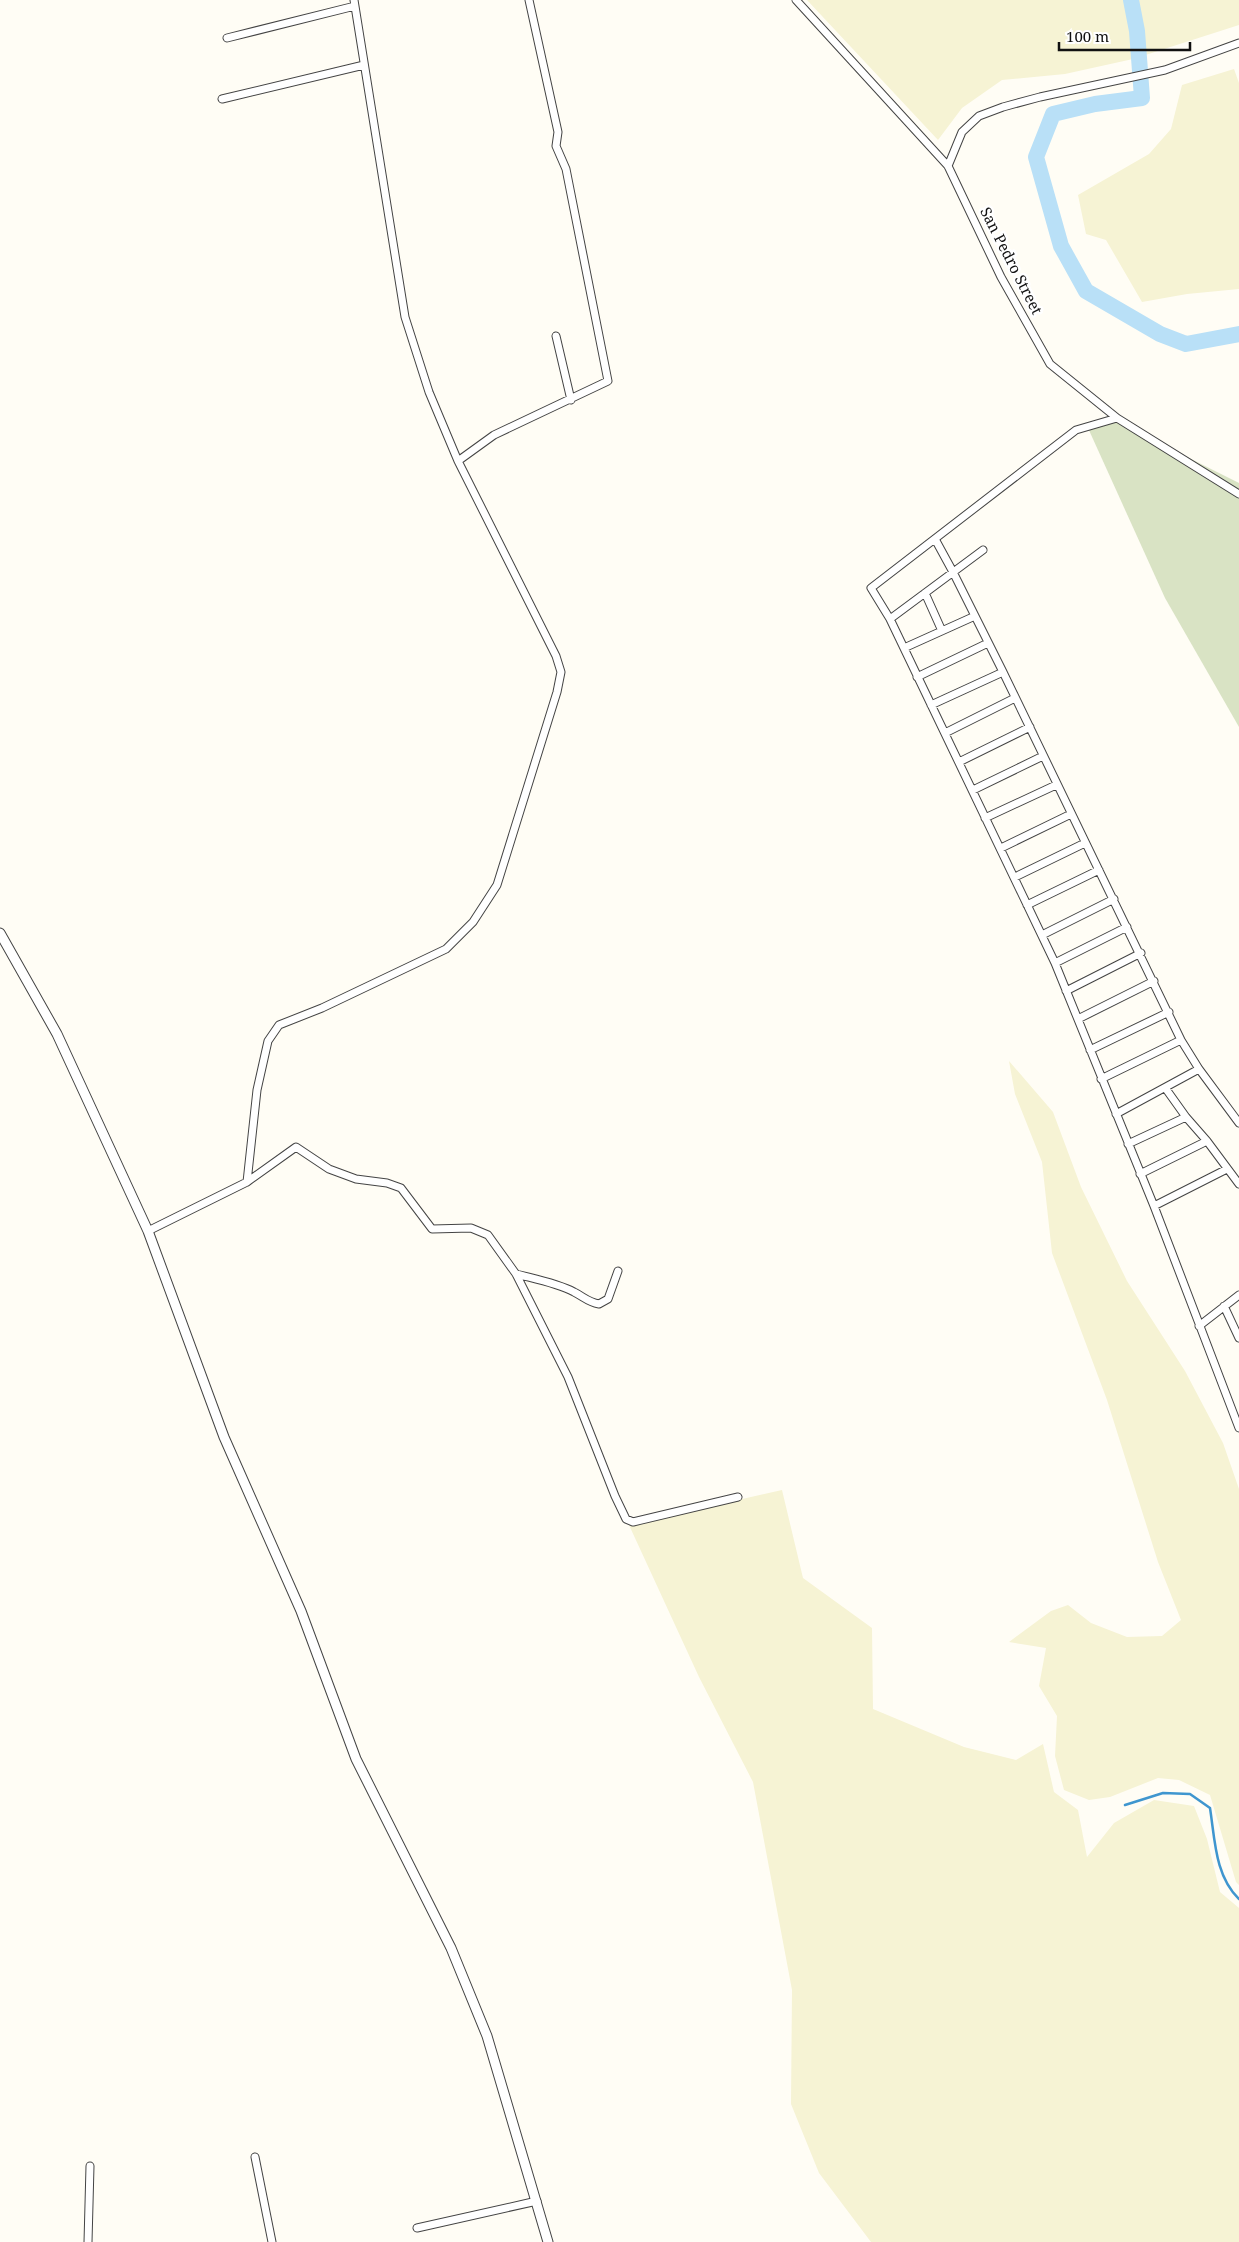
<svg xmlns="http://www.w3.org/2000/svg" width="1239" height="2242" font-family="'Noto Serif',serif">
<rect width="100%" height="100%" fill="#fffdf5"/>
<path fill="#f6f3d4" d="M807 0H1239V25L1133 59 1065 74 1002 80 962 108 938 140Z
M1234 69 1239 83V289L1187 294 1142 302 1106 240 1086 234 1078 195 1149 154 1171 129 1182 85Z
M1009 1061 1053 1112 1081 1187 1127 1281 1185 1371 1223 1443 1239 1489V1885L1236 1882 1210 1795 1179 1780 1158 1778 1110 1797 1089 1800 1064 1790 1055 1756 1057 1716 1039 1686 1046 1648 1009 1642 1051 1611 1068 1605 1091 1623 1127 1637 1162 1636 1181 1620 1158 1562 1107 1400 1052 1253 1042 1162 1015 1094Z
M782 1490 803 1578 872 1628 873 1709 964 1747 1016 1760 1043 1744 1054 1792 1078 1810 1087 1857 1114 1823 1154 1800 1194 1806 1207 1839 1220 1892 1239 1908V2242H871L819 2173 791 2104 792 1990 753 1782 699 1677 629 1525Z"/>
<path fill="#d9e3c4" d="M1113 420 1239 483V727L1165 598 1088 428Z"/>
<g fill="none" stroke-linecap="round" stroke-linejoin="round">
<path stroke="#3f96cf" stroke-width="2.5" d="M1125 1805 1163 1793 1190 1794 1210 1808C1215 1840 1215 1876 1239 1899"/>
<path stroke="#b9e0f7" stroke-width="16" d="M1131 0 1137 31 1142 98 1095 104 1053 114 1036 157 1061 246 1086 291 1160 334 1186 344 1239 334"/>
<g stroke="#444" stroke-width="9">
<path id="minor" d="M796 0 948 166 1001 277 1050 364 1117 418 1239 494
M227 38 355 6
M222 99 364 65
M948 166 962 132 979 116 1003 107 1040 97 1165 70 1239 43
M556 336 571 400
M1117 418 1076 430 871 588 890 619 1055 963 1154 1206 1239 1428
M458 461 494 435 608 381 566 169 556 146 558 132 529 0
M935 539 953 572 1003 672 1181 1040 1199 1069 1239 1123
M925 593 942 631
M890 619 983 550
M904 648 975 616
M917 677 988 643
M931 705 1003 672
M945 733 1015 698
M959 762 1030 727
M973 790 1043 756
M985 818 1056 785
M1001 848 1071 814
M1015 877 1085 843
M1027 905 1099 870
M1042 935 1114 899
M1055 963 1127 927
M1066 991 1141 953
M1078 1019 1154 981
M1090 1050 1169 1012
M1101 1079 1181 1040
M1166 1089 1186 1117 1207 1141 1239 1184
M1116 1114 1199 1069
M1128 1144 1186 1117
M1140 1174 1207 1141
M247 1182 296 1147 329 1169 356 1179 387 1183 401 1188 432 1229 471 1228 488 1235 516 1274 568 1377 615 1496 626 1519 633 1522 738 1497
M1154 1206 1227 1169
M148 1231 247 1182 257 1090 268 1041 279 1025 322 1008 446 949 473 922 497 885 557 692 561 672 556 656 458 461 429 392 405 317 354 0
M516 1274C535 1279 557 1283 574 1292 584 1297 588 1302 599 1304L608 1299 618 1271
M1224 1306 1239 1338
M1199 1326 1239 1295
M255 2157 272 2242
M417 2228 537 2201
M88 2242 90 2166"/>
</g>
<g stroke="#444" stroke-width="11">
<path id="tertiary" d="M0 933 57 1034 148 1231 224 1437 301 1611 356 1759 451 1948 487 2036 548 2242"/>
</g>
<use href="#minor" stroke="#fff" stroke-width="7"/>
<use href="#tertiary" stroke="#fff" stroke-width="9"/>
</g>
<g text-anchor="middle" stroke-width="5" stroke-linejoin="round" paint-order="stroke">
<g font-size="15" fill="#111" stroke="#fff">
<text transform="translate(1011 261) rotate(63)" y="5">San Pedro Street</text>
</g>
</g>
<path d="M1059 42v8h131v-8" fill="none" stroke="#111111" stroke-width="2.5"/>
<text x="1066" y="42" font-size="15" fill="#111111" stroke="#ffffff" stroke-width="4" paint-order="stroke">100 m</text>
</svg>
